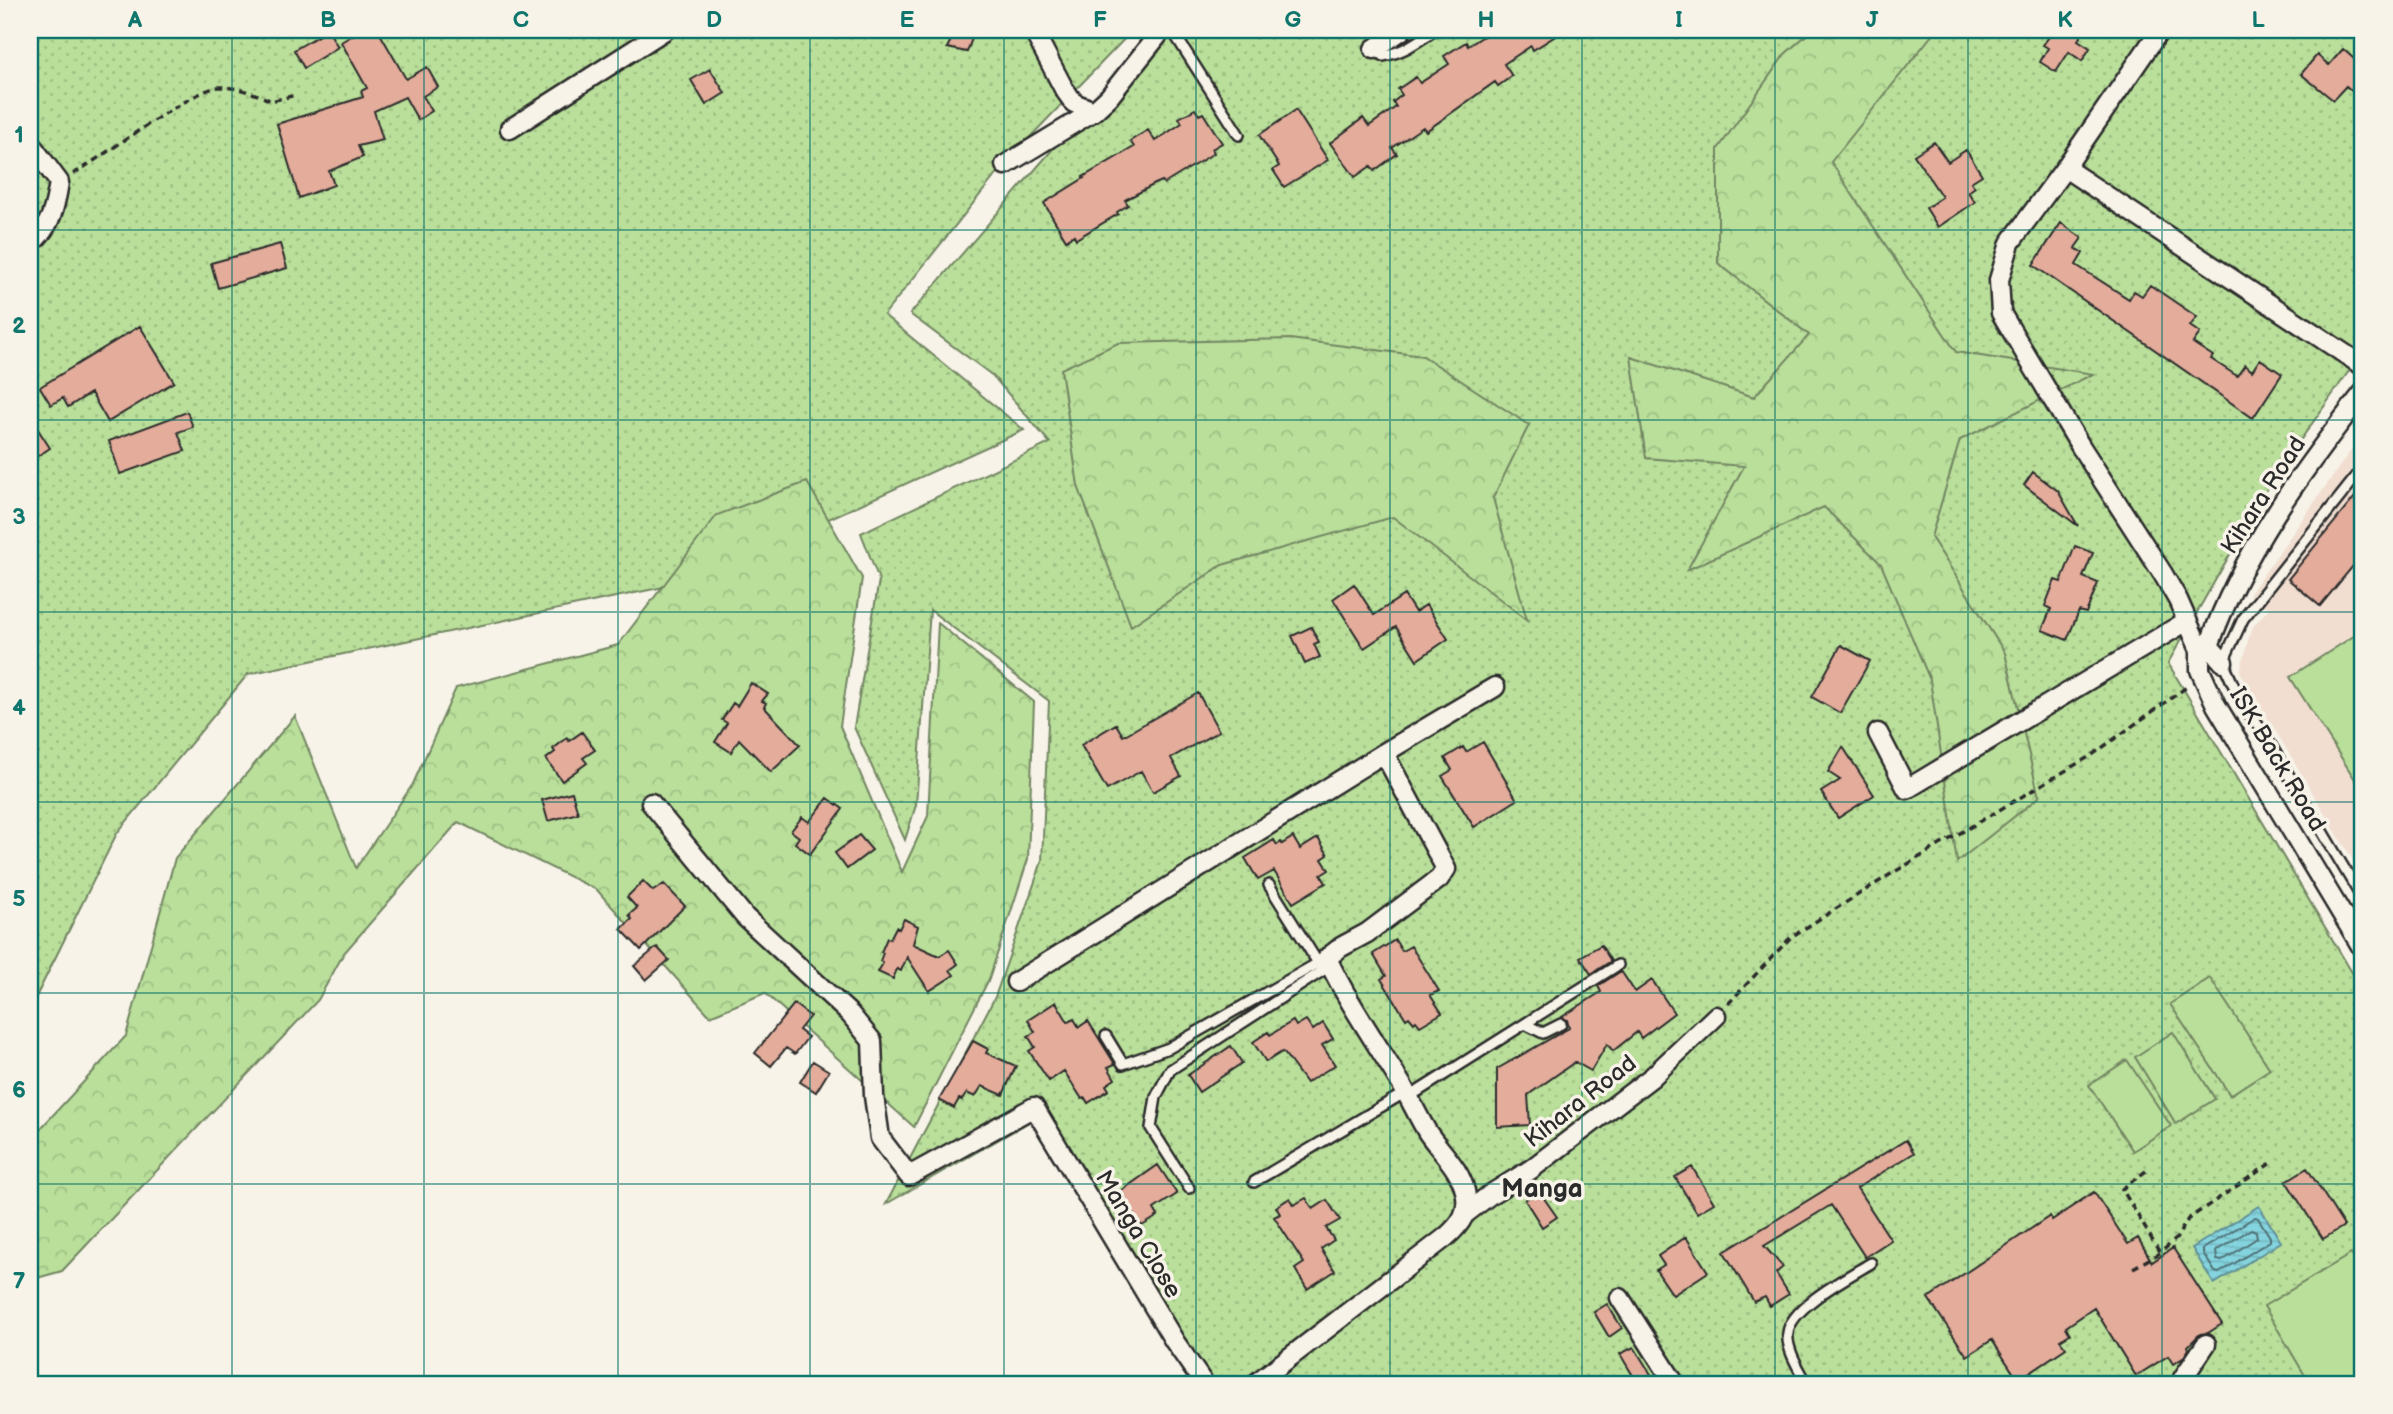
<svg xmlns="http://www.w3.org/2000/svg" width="2393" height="1414" font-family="'Balsamiq Sans',sans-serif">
<defs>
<pattern id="grass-dots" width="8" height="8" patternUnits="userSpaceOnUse" patternTransform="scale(1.75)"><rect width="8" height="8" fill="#b9df9a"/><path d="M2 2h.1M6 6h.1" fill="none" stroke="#9fc085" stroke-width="1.8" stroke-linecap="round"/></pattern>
<pattern id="forest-crowns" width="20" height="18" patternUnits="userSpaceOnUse" patternTransform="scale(1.75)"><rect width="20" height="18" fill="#b9df9a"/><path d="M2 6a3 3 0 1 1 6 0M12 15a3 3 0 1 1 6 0" fill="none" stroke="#9fc085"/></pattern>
<pattern id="water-rules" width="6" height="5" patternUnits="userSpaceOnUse" patternTransform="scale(1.75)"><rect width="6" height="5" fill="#84d4df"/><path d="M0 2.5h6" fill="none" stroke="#72b6c0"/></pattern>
</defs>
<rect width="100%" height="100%" fill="#f7f3e8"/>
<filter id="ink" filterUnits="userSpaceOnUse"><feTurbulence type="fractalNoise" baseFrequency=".0143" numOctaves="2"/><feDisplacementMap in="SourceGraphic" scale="14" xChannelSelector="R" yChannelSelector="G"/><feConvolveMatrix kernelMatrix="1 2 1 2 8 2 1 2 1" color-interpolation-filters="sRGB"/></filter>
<g filter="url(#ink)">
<path fill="#f1ded1" d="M2363 433V877L2240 672 2251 629 2269 608 2249 595Z"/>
<path fill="url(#grass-dots)" stroke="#728562" stroke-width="2" d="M30 30H1133L1007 161 884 315 1024 430 692 581 248 674 117 833 30 1009Z
M1156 30H2363V351L2273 479 2168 663 2363 991V1384H1209L1031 1121 886 1204 995 997 1042 861 1049 701 930 610 916 805 905 840 854 727 879 580 861 533 1050 443 993 376 910 314Z"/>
<path fill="url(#forest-crowns)" stroke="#728562" stroke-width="2" d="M1812 30H1936L1831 162 1956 352 2093 374 1960 440 1931 537 2005 653 2039 797 1957 862 1930 680 1881 564 1824 507 1687 570 1744 466 1646 458 1631 357 1754 397 1809 335 1718 263V149L1785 54Z
M1290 339 1423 356 1529 425 1493 498 1527 620 1393 517 1222 565 1131 626 1078 486 1061 369 1118 343Z
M807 482 862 578 840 726 902 872 928 816 938 623 1034 702 1028 859 989 979 914 1127 765 993 710 1016 597 890 458 822 344 953 318 1000 62 1271 30 1280V1140L126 1036 175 858 295 716 356 868 413 784 456 688 618 645 717 515Z"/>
<path fill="#b9df9a" stroke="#728562" stroke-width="2" d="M2363 630V792L2290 677Z
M2210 978 2270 1069 2230 1095 2170 1004Z
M2173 1032 2215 1099 2176 1124 2135 1057Z
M2127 1060 2171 1126 2133 1151 2089 1085Z
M2351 1254 2363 1274V1384H2310L2264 1306Z"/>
<path fill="url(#water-rules)" stroke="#609097" stroke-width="2" d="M2259 1206 2281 1242 2214 1284 2192 1248Z"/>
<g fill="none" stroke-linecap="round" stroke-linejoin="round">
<path stroke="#4f6f73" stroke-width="2" d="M2255 1217 2258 1218 2270 1237V1241L2219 1273 2215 1272 2203 1253V1249Z
M2251 1229 2256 1231 2257 1238 2222 1261 2217 1260 2216 1251Z"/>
</g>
<path fill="#e3ac9b" stroke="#2b2b2b" stroke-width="2" d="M328 30 338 47 304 68 294 50Z
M362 30H378L406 79 427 67 438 87 423 96 432 111 418 120 405 97 374 111 383 140 358 146 363 157 329 171 334 185 299 198 277 124 363 97 361 91 367 88 341 42Z
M956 30H975L967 52 947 48Z
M1493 30H1565L1533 50 1531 46 1504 64 1512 76 1498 86 1495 82 1426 131 1423 127 1392 148 1397 154 1374 171 1371 166 1355 177 1330 143 1363 118 1369 126 1396 107 1393 102 1402 95 1398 89 1416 77 1420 83 1449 64 1444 56 1466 42 1468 46Z
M2054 30H2085L2078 40 2090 48 2082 61 2069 52 2056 72 2040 62 2048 48 2043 45Z
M2343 49 2363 67V101L2346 86 2333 100 2301 74 2317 55 2329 65Z
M710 69 725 93 706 105 691 80Z
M1195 109 1199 115 1203 113 1222 143 1212 149 1214 153 1164 184 1162 181 1155 184 1125 200 1128 205 1117 212 1118 214 1076 239 1074 235 1066 240 1044 203 1084 178 1083 177 1134 147 1130 141 1148 130 1155 141 1182 123 1179 118Z
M1296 110 1328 160 1284 187 1273 170 1279 166 1259 135Z
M1934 142 1948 162 1966 150 1982 175 1971 182 1975 187 1968 192 1975 202 1938 227 1926 208 1942 197 1914 155Z
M2061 223 2082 238 2075 248 2083 253 2076 265 2129 299 2134 291 2142 296 2150 285 2197 317 2190 326 2200 333 2193 343 2213 356 2211 359 2237 376 2245 365 2252 371 2260 359 2282 374 2253 418 2033 265Z
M280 244 287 268 218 288 211 263Z
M140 326 174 382 108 422 91 393 68 407 63 398 51 405 40 387Z
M187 412 193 427 178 432 185 451 120 474 109 441Z
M30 417 50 448 30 461Z
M2033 472 2058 491 2078 526 2024 485Z
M2363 487V554L2320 606 2288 579Z
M2075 546 2093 553 2083 577 2098 583 2086 613 2079 611 2067 640 2042 630 2051 609 2045 606 2055 580 2061 582Z
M1354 584 1374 615 1404 595 1415 612 1426 605 1448 639 1417 660 1396 627 1364 648 1333 599Z
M1311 627 1319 642 1314 644 1320 657 1305 664 1292 636Z
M1841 645 1870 661 1840 713 1812 697Z
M751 683 768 694 762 701 766 703 764 707 800 745 771 772 739 739 731 752 715 742 727 723 722 720 733 703 737 706Z
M1198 693 1219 731 1171 758 1181 776 1153 792 1141 771 1107 790 1081 745 1116 724 1123 736Z
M582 732 595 750 583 758 587 763 562 781 546 759 555 752 553 749 567 738 569 741Z
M1483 742 1517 800 1474 827 1442 776 1452 770 1445 758 1463 747 1466 752Z
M1843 747 1874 795 1838 818 1821 792 1840 780 1828 772Z
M572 792 578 813 548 821 542 800Z
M828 798 843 809 810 854 795 843 799 837 791 831 802 817 809 822Z
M859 835 872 850 847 869 835 853Z
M1293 837 1300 849 1318 838 1328 855 1322 859 1329 870 1321 875 1326 883 1293 903 1274 871 1258 880 1245 858 1274 840 1277 845 1281 842 1282 844Z
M643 881 653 891 664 884 685 906 641 950 621 929 632 919 629 915 637 908 627 897Z
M904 919 918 926 913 944 939 956 949 950 958 964 950 970 954 975 929 991 907 957 901 971 897 969 893 979 878 972 883 963 880 961 883 953 881 952 887 938 890 939 896 927 899 929Z
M1395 940 1402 951 1411 946 1439 991 1430 995 1442 1013 1420 1026 1416 1021 1414 1023 1409 1017 1406 1019 1381 979 1386 976 1373 954Z
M1601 945 1611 961 1591 974 1580 957Z
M657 947 669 960 646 980 634 966Z
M1621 971 1635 992 1652 980 1674 1013 1641 1038 1637 1032 1613 1051 1607 1044 1591 1071 1575 1062 1528 1095 1530 1125 1497 1127V1069L1569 1028 1567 1020 1562 1017 1601 992 1598 986Z
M1056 1002 1068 1022 1074 1019 1079 1027 1088 1021 1115 1064 1108 1067 1115 1079 1106 1085 1109 1090 1088 1103 1085 1098 1082 1099 1064 1071 1049 1081 1029 1051 1035 1047 1028 1036 1035 1032 1028 1020Z
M794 1004 810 1016 799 1030 808 1037 795 1054 786 1048 771 1066 755 1053Z
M1306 1020 1313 1030 1323 1023 1333 1039 1322 1045 1335 1065 1306 1083 1284 1053 1282 1052 1266 1062 1253 1042 1268 1032 1270 1035 1293 1021 1296 1026Z
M973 1041 988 1049 986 1053 1016 1066 1003 1095 982 1086 975 1097 967 1093 962 1100 959 1099 954 1108 939 1100Z
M1231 1046 1242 1063 1199 1092 1188 1075Z
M813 1061 829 1071 816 1092 800 1082Z
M1906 1140 1914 1153 1857 1188 1891 1240 1865 1257 1831 1205 1764 1246 1783 1267 1776 1273 1789 1294 1770 1306 1765 1297 1754 1302 1724 1252Z
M1158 1165 1177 1194 1154 1209 1158 1216 1142 1226 1122 1199 1125 1197 1121 1191Z
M1692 1167 1714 1203 1697 1213 1675 1177Z
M2307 1168 2344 1226 2323 1239 2286 1181Z
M1539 1191 1557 1217 1542 1227 1525 1200Z
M2094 1192 2128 1244 2138 1238 2152 1262 2173 1248 2222 1324 2208 1333 2200 1334 2188 1346 2189 1349 2183 1358 2173 1364 2168 1356 2136 1376 2094 1308 2066 1327 2070 1334 2060 1340 2066 1348 2018 1380 1992 1340 1967 1356 1928 1298 2050 1216 2052 1220Z
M1290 1198 1294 1205 1306 1198 1313 1209 1327 1200 1340 1220 1326 1228 1334 1240 1321 1249 1335 1271 1307 1289 1295 1269 1304 1263 1274 1217 1280 1214 1276 1207Z
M1686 1237 1708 1272 1673 1295 1656 1270 1664 1265 1658 1256Z
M1607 1304 1622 1328 1609 1337 1594 1312Z
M1634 1347 1657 1384H1638L1620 1354Z"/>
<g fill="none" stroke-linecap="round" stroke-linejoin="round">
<g stroke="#2b2b2b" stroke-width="14">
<path id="lane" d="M1172 30 1239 135
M1374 49 1383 56C1404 52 1417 42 1435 30
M2363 468 2243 619 2223 662 2242 704 2263 732 2363 900
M1269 885 1318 963
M1525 1024 1543 1033 1561 1024
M1106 1036 1123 1064 1169 1048 1327 958
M1409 1097 1618 965
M1254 1182 1406 1092
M1189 1188 1151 1128 1156 1097 1170 1070 1330 966
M1807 1384C1800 1370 1786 1350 1788 1333 1790 1307 1850 1276 1871 1263"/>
</g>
<g stroke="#2b2b2b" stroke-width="23">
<path id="street" d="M1033 30 1064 89 1074 103 1094 111 1109 97 1162 30
M2160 30 2065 168 2010 243 1999 280 2001 313 2081 447 2163 574 2178 600 2200 650
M1374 49 1402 30
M510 129 665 30
M30 143 59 182C55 208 51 227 30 244
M1005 165 1094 111
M2065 168 2363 366
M2363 393C2302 471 2242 552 2209 646L2200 650V670L2216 705 2363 949
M2209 646 2223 662
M1878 733 1907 789 2187 621
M651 803 745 917 850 1014 872 1041 874 1096 880 1138 909 1176 1034 1107 1175 1342 1204 1384
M1016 982 1384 753
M1465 1214 1491 1194 1530 1170 1652 1077 1716 1016
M1620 1298 1675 1384
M1255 1384 1446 1237C1461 1224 1470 1212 1465 1191 1460 1169 1441 1152 1428 1133 1418 1117 1410 1098 1400 1082 1375 1041 1347 1001 1327 958L1341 947 1367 933 1439 879 1446 869 1384 753 1495 687
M2182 1384 2183 1378 2206 1344"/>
</g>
<path stroke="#2b2b2b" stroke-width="3.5" stroke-dasharray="7 5" stroke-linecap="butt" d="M73 174C101 158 195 88 219 87 236 87 256 93 271 101L296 95
M1728 1004 1791 937 1891 874 2092 755 2188 686
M2146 1171 2122 1189 2160 1253
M2133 1268 2160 1253 2176 1239 2188 1219 2271 1163"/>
<use href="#lane" stroke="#f7f3e8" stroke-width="9"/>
<use href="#street" stroke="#f7f3e8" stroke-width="18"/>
</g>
</g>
<path fill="none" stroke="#0f766e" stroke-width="2" stroke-opacity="0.55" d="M232 30V1384M424 30V1384M618 30V1384M810 30V1384M1004 30V1384M1196 30V1384M1390 30V1384M1582 30V1384M1775 30V1384M1968 30V1384M2162 30V1384M30 230H2363M30 420H2363M30 612H2363M30 802H2363M30 993H2363M30 1184H2363"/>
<g text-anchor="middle" stroke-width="7" stroke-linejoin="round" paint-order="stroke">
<g font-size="24" fill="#2b2b2b" stroke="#f7f3e8">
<text transform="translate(2263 495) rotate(-57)" y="8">Kihara Road</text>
<text transform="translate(2278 759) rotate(59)" y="8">ISK Back Road</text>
<text transform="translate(1580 1101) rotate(-38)" y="8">Kihara Road</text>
<text transform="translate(1139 1234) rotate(59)" y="8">Manga Close</text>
</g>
<g font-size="26" font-weight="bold" fill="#2b2b2b" stroke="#f7f3e8">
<text x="1542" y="1197">Manga</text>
</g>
</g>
<rect width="2393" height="1414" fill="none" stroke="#f7f3e8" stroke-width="77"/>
<rect x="38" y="38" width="2316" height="1338" fill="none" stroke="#0f766e" stroke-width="2.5"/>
<g font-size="23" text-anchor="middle" font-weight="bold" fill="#0f766e">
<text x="135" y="27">A</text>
<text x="328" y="27">B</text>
<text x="521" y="27">C</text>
<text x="714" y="27">D</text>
<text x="907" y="27">E</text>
<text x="1100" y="27">F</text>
<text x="1293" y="27">G</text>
<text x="1486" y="27">H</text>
<text x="1679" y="27">I</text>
<text x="1872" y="27">J</text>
<text x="2065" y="27">K</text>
<text x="2258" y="27">L</text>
<text x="19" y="142">1</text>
<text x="19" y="333">2</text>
<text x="19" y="524">3</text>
<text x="19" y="715">4</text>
<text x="19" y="906">5</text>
<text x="19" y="1097">6</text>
<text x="19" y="1288">7</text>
</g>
</svg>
